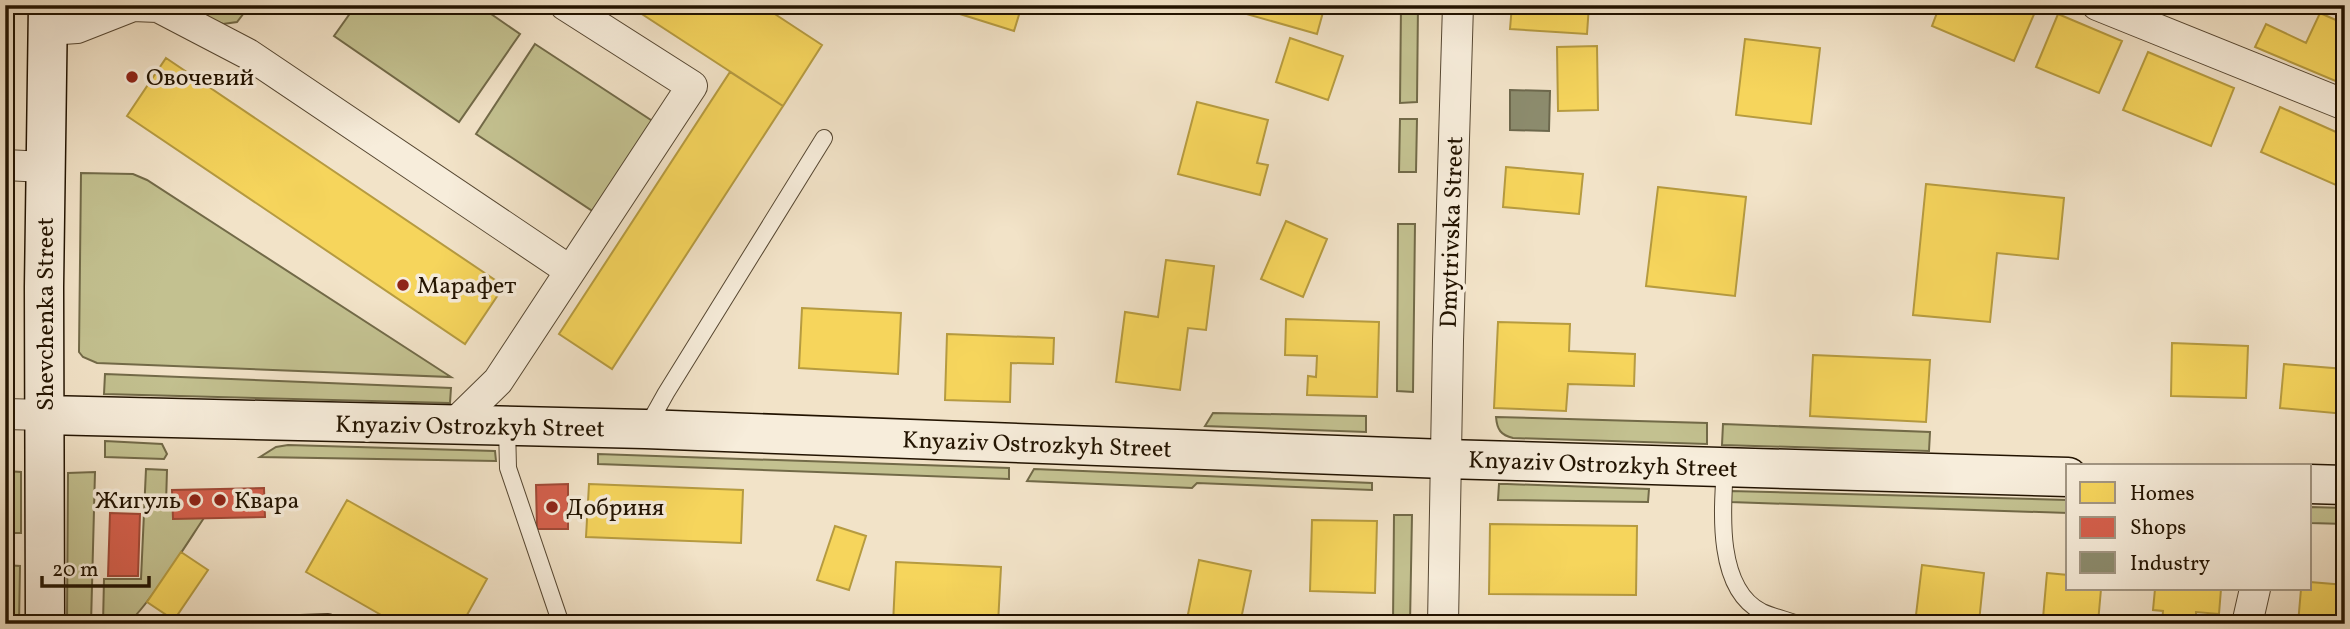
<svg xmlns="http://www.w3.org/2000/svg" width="2350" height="629" font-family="Vollkorn,serif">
<rect width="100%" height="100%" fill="#f2e3c8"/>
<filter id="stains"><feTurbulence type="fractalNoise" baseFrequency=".00286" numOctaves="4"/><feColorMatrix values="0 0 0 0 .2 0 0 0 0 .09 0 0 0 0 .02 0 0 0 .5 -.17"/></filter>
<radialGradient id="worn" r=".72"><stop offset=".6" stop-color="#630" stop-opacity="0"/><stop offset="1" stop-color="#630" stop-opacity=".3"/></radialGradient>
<path fill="#c3c190" stroke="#726a48" stroke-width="2" d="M213 5H250L237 22 223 24 206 18Z
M356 5H478L520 34 459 122 334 36Z
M1401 5H1418L1417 102 1400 103Z
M535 44 657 124 597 214 476 134Z
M1400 119H1417L1416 172H1399Z
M81 173 133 174 147 180 451 377 97 363 83 357 79 352Z
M1398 224H1415L1413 392 1397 391Z
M105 374 451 388 450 403 104 394Z
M1213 413 1366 416V432L1205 426Z
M1496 417 1707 423V444L1513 438C1501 435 1497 430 1496 417Z
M1723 424 1930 432 1929 451 1722 445Z
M105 441 162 444 167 454 164 459 105 457Z
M288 445 495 451 496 461 260 457 276 447Z
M598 454 1009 468V479L598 464Z
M146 469 167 470 166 504 205 506 206 515C194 532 140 620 125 624 118 625 109 624 103 624L104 579H141Z
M1034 469 1372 483V490L1197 483 1192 488 1027 481Z
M5 471 21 472V533H5Z
M95 472 91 624H67L68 473Z
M1499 484H1507L1649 489 1648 502 1498 500Z
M1730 491 2068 500V513L1730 502Z
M2310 507 2345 508V524L2310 523Z
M1394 515H1412L1410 624H1393Z
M5 565 20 566 19 624H5Z"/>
<path fill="#f6d55c" stroke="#b69b40" stroke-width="2" d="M628 5H761L822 45 783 106Z
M963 5H1022L1014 31 960 14Z
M1215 5H1325L1317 34Z
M1512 5H1589L1587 34 1510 29Z
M1940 5H2038L2014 61 1932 26Z
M2320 13 2345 24V85L2255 47 2266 24 2306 43Z
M2058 14 2122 41 2099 93 2036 67Z
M1290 38 1343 56 1328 100 1276 82Z
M1745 39 1820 48 1811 124 1736 115Z
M1597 46 1598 110 1558 111 1557 47Z
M2148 52 2234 88 2211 146 2123 110Z
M166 58 504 286 465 344 127 116Z
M730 72 783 106 612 369 559 334Z
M1197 102 1268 120 1257 163 1268 165 1260 195 1178 174Z
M2280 107 2345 136V189L2261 152Z
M1506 167 1583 174 1579 214 1503 207Z
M1926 184 2064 198 2058 259 1997 253 1990 322 1913 315Z
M1658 187 1746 197 1735 296 1646 286Z
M1286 221 1327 239 1303 297 1261 279Z
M1166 260 1214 266 1206 330 1188 328 1180 390 1116 382 1125 312 1158 317Z
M802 308 901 313 898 374 799 368Z
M1286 319 1379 322 1377 397 1307 395 1308 376 1316 377 1317 356 1285 355Z
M1498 322 1570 324 1569 351 1635 354 1634 386 1568 384 1566 411 1494 408Z
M947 334 1054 338 1053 364 1011 363 1010 402 945 400Z
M2172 343 2248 346 2246 398 2171 396Z
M1813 355 1930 360 1926 422 1810 416Z
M2284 364 2345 369V414L2280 408Z
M589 484 743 490 741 543 586 537Z
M347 500 487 579 462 624H397L306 572Z
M1312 520 1377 521 1375 593 1310 591Z
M1490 524 1637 526 1636 595 1489 594Z
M835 526 866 536 849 590 817 580Z
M181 552 208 570 174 620 147 602Z
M1199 560 1251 571 1240 624H1186Z
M896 562 1001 567 998 624H893Z
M1922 565 1984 573 1979 622 1916 615Z
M2047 573 2068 575V589H2101L2098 623 2043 618Z
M2310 582 2345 585V624H2298L2301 589H2310Z
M2155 589H2221L2219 614 2196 612V624H2162L2163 611 2153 610Z"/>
<path fill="#d6604d" stroke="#a04936" stroke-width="2" d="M568 484V529H537L536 485Z
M264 488 265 517 173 519 172 490Z
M110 513 140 514 138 576H108Z"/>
<path fill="#8c8c6e" stroke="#6c684d" stroke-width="2" d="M1510 90 1550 91 1549 131 1510 130Z"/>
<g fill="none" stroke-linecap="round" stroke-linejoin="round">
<g stroke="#564732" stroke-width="18">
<path id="lane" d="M507 426 508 468 561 624
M647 427 666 393 824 138
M1725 468C1722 511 1716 589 1762 612 1773 617 1787 620 1798 624
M273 624 328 622"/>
</g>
<g stroke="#564732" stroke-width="32">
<path id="street" d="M2097 5 2345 105
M48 30 77 28 133 6 158 7 248 54 569 270
M5 165 45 167
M5 414 45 415
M453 425 498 381 692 86 565 5
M1443 624 1448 341 1458 5
M2247 624 2255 589"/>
</g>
<g stroke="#221300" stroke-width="41">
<path id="secondary" d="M45 415 645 429 1445 459 2068 477
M2310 484 2345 485
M45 624 44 287 48 5"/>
</g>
<use href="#lane" stroke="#f7eddb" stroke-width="16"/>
<use href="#street" stroke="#f7eddb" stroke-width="30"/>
<use href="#secondary" stroke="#f7eddb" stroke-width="38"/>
</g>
<g fill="#8f2418" stroke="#f7eddb" stroke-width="2.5">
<circle cx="132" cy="77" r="7"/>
<circle cx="403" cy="285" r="7"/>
<circle cx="195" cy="500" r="7"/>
<circle cx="220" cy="500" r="7"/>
<circle cx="552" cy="507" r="7"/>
</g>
<g text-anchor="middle" stroke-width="7" stroke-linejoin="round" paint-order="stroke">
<g font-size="24" fill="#221300" stroke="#f7eddb" text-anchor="start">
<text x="146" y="85">Овочевий</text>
<text x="417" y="293">Марафет</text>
<text x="181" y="508" text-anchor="end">Жигуль</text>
<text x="234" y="508">Квара</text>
<text x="566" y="515">Добриня</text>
</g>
<g font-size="24" fill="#221300" stroke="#f7eddb">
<text transform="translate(1451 232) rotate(-88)" y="8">Dmytrivska Street</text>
<text transform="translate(45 314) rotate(-90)" y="8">Shevchenka Street</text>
<text transform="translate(470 426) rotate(1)" y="8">Knyaziv Ostrozkyh Street</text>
<text transform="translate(1037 444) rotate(2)" y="8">Knyaziv Ostrozkyh Street</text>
<text transform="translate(1603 464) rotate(2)" y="8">Knyaziv Ostrozkyh Street</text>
</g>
</g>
<rect width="2350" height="629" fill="none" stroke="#f2e3c8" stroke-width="28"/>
<rect x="7" y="7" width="2336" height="615" fill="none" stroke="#221300" stroke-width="3.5"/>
<rect x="14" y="14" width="2322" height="601" fill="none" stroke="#221300" stroke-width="2"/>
<rect x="2066" y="464" width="245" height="126" fill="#f7eddb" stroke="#a29683" stroke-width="2"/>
<rect x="2080" y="482" width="35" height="21" fill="#f6d55c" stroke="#a29683" stroke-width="2"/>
<text x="2130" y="500" font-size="21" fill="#221300">Homes</text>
<rect x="2080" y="517" width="35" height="21" fill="#d6604d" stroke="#a29683" stroke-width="2"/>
<text x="2130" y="534" font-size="21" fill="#221300">Shops</text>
<rect x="2080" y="552" width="35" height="21" fill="#8c8c6e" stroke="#a29683" stroke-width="2"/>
<text x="2130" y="570" font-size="21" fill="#221300">Industry</text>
<path d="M42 576v10h107v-10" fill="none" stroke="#221300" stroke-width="3.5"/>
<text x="52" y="576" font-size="21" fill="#221300" stroke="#f7eddb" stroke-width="5" paint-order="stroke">20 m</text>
<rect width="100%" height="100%" filter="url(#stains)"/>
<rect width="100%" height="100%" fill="url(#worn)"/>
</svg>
